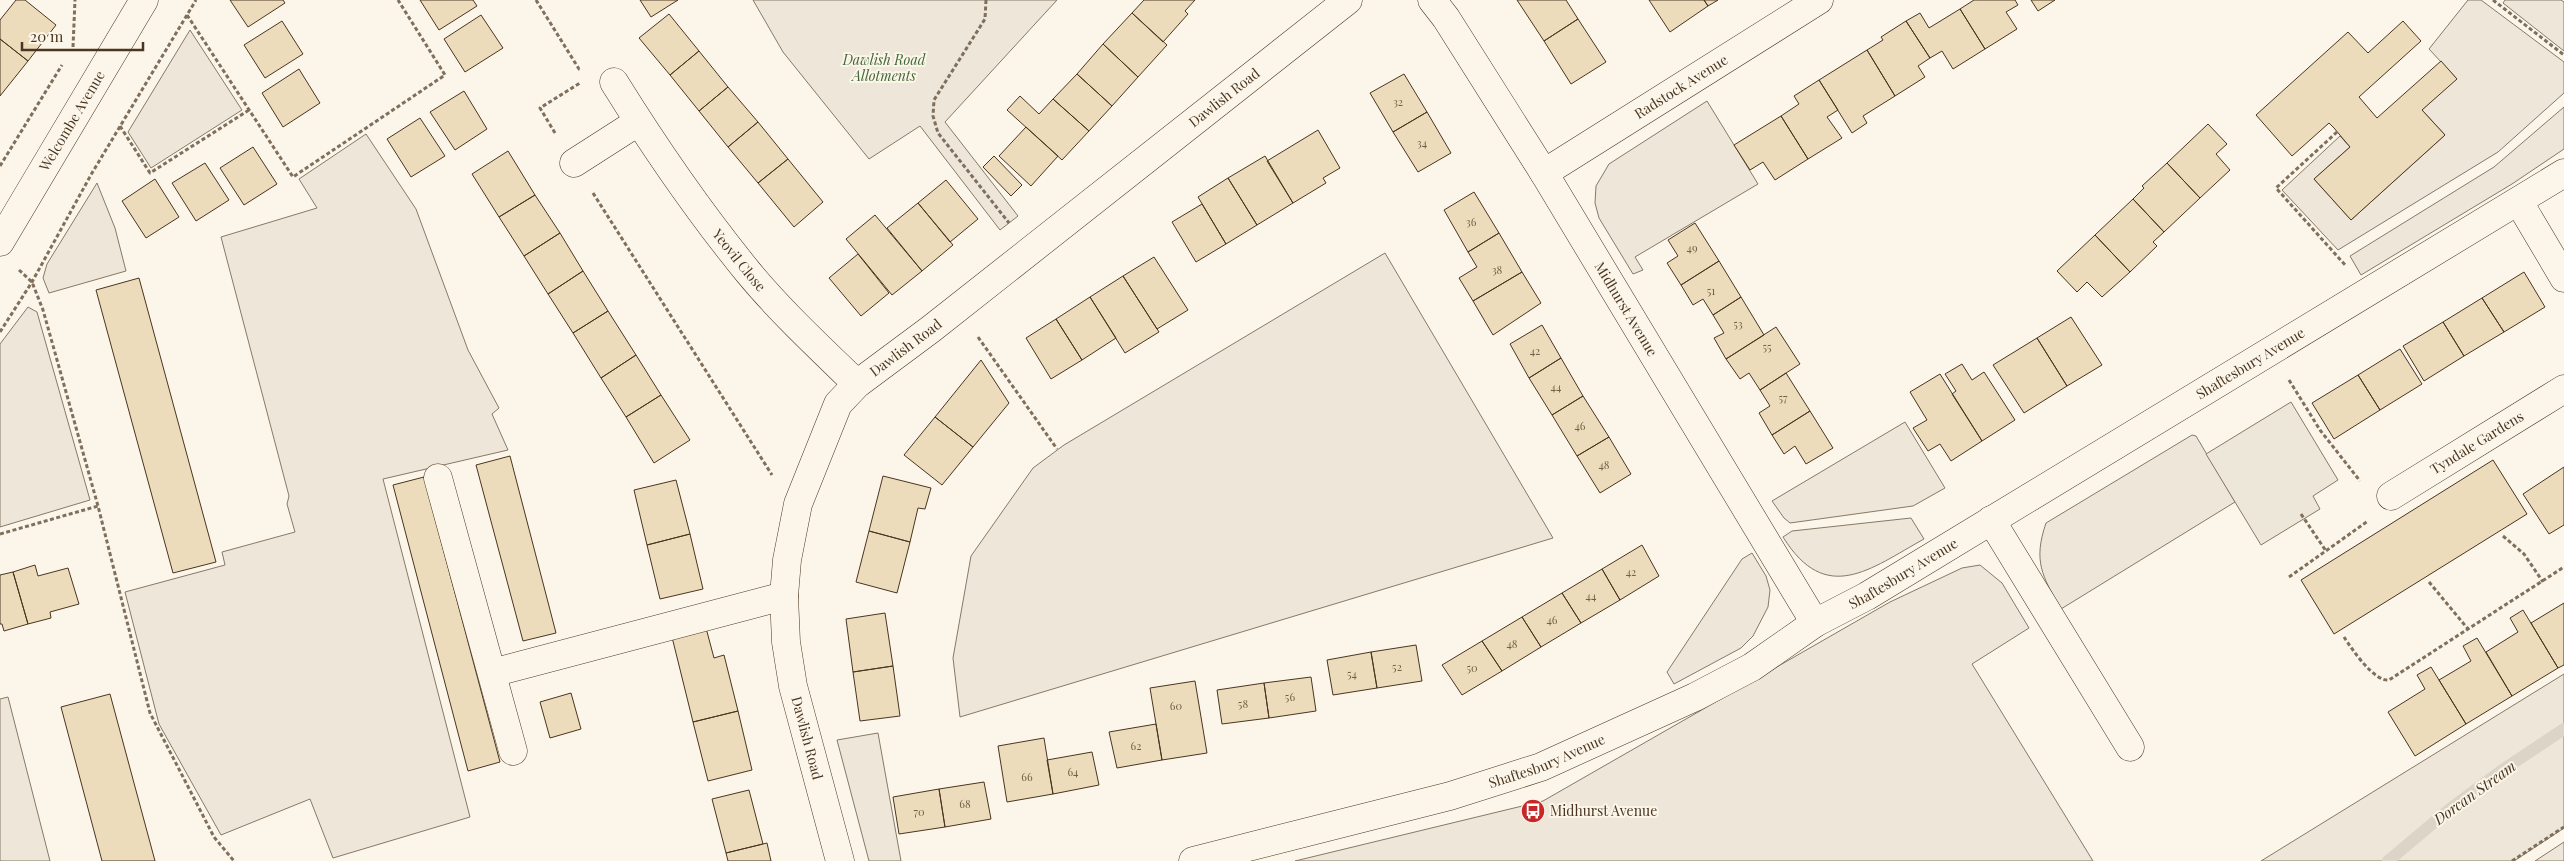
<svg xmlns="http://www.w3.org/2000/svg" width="2564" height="861" font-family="'Playfair Display',serif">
<rect width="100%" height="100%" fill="#fbf6e9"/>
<path fill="#ede6d9" stroke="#887966" d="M753 0H1057L945 122 1018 216 1000 230 920 126 869 159 783 52Z
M2468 0H2481L2564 62V93L2498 152 2338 250 2282 190 2340 136 2350 147 2314 179 2351 220 2445 135 2422 110 2456 78 2429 49Z
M2505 0H2561L2564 2V51L2503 3Z
M190 30 242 110 151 168 128 132Z
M1707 101 1758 184 1635 257 1643 270 1633 274 1599 218 1595 203 1596 186 1609 164Z
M2564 107V149L2512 184 2361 275 2350 256 2494 167Z
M366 134 416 209 468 350 499 408 492 414 508 450 383 479 470 817 333 858 310 799 221 835 159 724 125 592 225 565 222 552 295 532 287 504 289 496 221 237 317 208 299 179Z
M97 183 115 228 126 271 49 293 43 278 47 264Z
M1385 253 1553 538 960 717 953 658 971 556 1033 468 1064 445Z
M28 307 37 312 90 500 0 527V344Z
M1905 422 1945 488 1913 506 1790 523 1784 518 1772 501Z
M2192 435 2196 436 2235 502 2061 609C2042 576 2033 561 2046 523Z
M1911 518 1924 539C1870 569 1826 606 1783 537L1792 531Z
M1752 553 1766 576 1770 590 1768 607 1753 636 1741 648 1674 684 1667 672 1742 559Z
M1980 565 2002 583 2029 628 1972 664 2093 861H1295L1543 801 1890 602 1962 568Z
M2564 674V828L2514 861H2261Z
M8 697 50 861H0V699Z
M878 733 901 861H869L837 740Z
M2564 842V861H2535Z"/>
<path fill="#ede7d9" stroke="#887966" d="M2291 402 2338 480 2313 496 2320 509 2261 545 2206 454Z"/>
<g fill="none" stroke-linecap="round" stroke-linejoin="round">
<path stroke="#dcd4c6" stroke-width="12" d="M2388 861 2451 808 2501 771 2564 729"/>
</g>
<path fill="#ecdcbc" stroke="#4a3520" d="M16 0H25L56 25 28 61 0 39V20Z
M230 0H283L285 3 248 27Z
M420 0H473L477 6 439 30Z
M640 0H678L651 17Z
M1144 0H1195L1185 11 1188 14 1163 42 1132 13Z
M1517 0H1566L1578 19 1544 41Z
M1649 0H1704L1708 6 1670 32Z
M1704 0H1718L1708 6Z
M1974 0H2015L2018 5 2006 12 2017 29 1985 49 1960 9Z
M2031 0H2055L2038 11Z
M1960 9 1985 49 1953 69 1942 51 1930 58 1906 21 1920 13 1929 28Z
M1132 13 1167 45 1138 77 1103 44Z
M669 14 699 51 670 75 639 38Z
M481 15 503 48 465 72 444 39Z
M1578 19 1606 62 1571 84 1544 41Z
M282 21 303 54 265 78 244 45Z
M1906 21 1930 58 1918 66 1925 77 1895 96 1867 50 1883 40 1881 37Z
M2403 21 2421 41 2359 97 2377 118 2441 61 2457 79 2422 110 2445 135 2351 220 2314 179 2350 147 2334 128 2329 123 2292 156 2256 115 2348 32 2368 53Z
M0 39 28 61 0 96Z
M1103 44 1138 77 1112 106 1077 74Z
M1867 50 1895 96 1863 116 1867 123 1852 133 1819 80Z
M699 51 728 87 699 111 670 75Z
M299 69 320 103 283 127 262 93Z
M1077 74 1112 106 1089 131 1053 99Z
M1404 74 1427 112 1393 132 1370 93Z
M1819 80 1838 110 1827 117 1842 138 1808 159 1781 116 1799 104 1794 96Z
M728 87 758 122 728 147 699 111Z
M464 91 487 129 455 150 430 112Z
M1020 96 1039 114 1053 99 1089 131 1062 160 1007 110Z
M1427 112 1451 153 1418 172 1393 132Z
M1781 116 1808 159 1775 180 1763 162 1750 170 1734 145Z
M420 118 445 156 411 177 387 139Z
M758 122 788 159 758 183 728 147Z
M2208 124 2227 144 2216 154 2230 170 2200 198 2167 163Z
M1026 127 1058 156 1031 186 999 156Z
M1318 130 1340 168 1323 178 1326 183 1293 203 1267 161Z
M253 147 277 184 244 205 220 168Z
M508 151 535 195 499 217 472 174Z
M994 156 1022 185 1011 196 983 167Z
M1265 156 1293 203 1257 225 1228 178Z
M788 159 823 202 794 227 758 183Z
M205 163 229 200 196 221 172 183Z
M2167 163 2200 198 2164 232 2133 199 2144 188 2142 186Z
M1228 178 1257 225 1226 244 1198 197Z
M155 179 179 217 146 238 122 201Z
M946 180 978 219 950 242 918 203Z
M1474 192 1499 233 1468 252 1444 210Z
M535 195 560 233 524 256 499 217Z
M2133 199 2164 232 2153 242 2157 246 2130 272 2095 235Z
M918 203 953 245 922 271 887 228Z
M1202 204 1226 244 1196 262 1172 222Z
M875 215 922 271 892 295 846 239Z
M1695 223 1719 261 1681 285 1667 263 1678 256 1668 240Z
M560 233 583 271 548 294 524 256Z
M1499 233 1522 272 1473 301 1459 278 1477 267 1468 252Z
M2095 235 2130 272 2102 297 2087 282 2077 292 2057 271Z
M858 254 889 293 861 316 829 278Z
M1154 257 1188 310 1157 329 1123 276Z
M1719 261 1741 297 1713 315 1703 299 1693 305 1681 285Z
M583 271 608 311 573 333 548 294Z
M1522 272 1541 303 1493 335 1473 301Z
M2524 272 2545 307 2504 332 2482 298Z
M1123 276 1159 332 1125 353 1090 297Z
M139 278 216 562 173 573 96 290Z
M1090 297 1116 338 1082 360 1056 319Z
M1741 297 1764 335 1726 359 1714 338 1724 333 1713 315Z
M2482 298 2504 332 2464 356 2443 322Z
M608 311 636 355 601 378 573 333Z
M2071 317 2102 365 2067 386 2037 338Z
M1056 319 1082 360 1051 379 1026 338Z
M2443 322 2464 356 2424 381 2403 346Z
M1542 325 1561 358 1529 378 1510 344Z
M1776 327 1800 364 1760 390 1749 373 1740 379 1726 359Z
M2037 338 2067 386 2024 413 1993 365Z
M2400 349 2422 384 2380 410 2358 375Z
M636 355 661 395 626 417 601 378Z
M1561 358 1583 396 1552 415 1529 378Z
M981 360 1009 403 973 447 935 417Z
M1962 364 1972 380 1984 372 2015 420 1982 441 1952 394 1956 391 1945 374Z
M1786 373 1810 411 1772 435 1759 413 1770 406 1760 390Z
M1940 374 1982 441 1951 461 1940 444 1928 451 1913 428 1927 420 1910 392Z
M2358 375 2380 410 2334 439 2312 403Z
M661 395 690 440 654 463 626 417Z
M1583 396 1609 437 1577 456 1552 415Z
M1810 411 1833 448 1806 464 1795 446 1784 454 1772 435Z
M935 417 973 447 942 485 904 455Z
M1609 437 1631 474 1600 493 1577 456Z
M510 456 556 633 523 641 476 465Z
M2493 460 2527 514 2334 634 2301 580Z
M2564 467V525L2549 534 2523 494Z
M883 476 931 488 925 509 918 508 910 542 869 531Z
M424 477 500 762 468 771 393 485Z
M676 480 690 534 647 545 634 490Z
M869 531 910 542 897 593 856 582Z
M690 534 703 589 660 599 647 545Z
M1642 545 1659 576 1620 600 1602 569Z
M35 565 38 576 68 568 79 604 50 612 51 618 28 624 13 572Z
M1602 569 1620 600 1581 623 1562 593Z
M13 572 28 624 4 631 2 624H0V575Z
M1562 593 1581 623 1541 647 1522 617Z
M2564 603V665L2558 668 2531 623Z
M2523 610 2558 668 2512 696 2486 652 2518 632 2510 618Z
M885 613 893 666 853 672 846 619Z
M1522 617 1541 647 1502 671 1482 641Z
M706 628 714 658 724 655 738 711 693 722 672 637Z
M2477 638 2512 696 2466 724 2439 680 2471 661 2463 646Z
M1482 641 1502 671 1462 695 1442 665Z
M1416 645 1422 681 1377 688 1371 652Z
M1371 652 1377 688 1333 695 1327 660Z
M893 666 900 716 860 721 853 672Z
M2431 667 2466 724 2415 756 2388 712 2425 689 2417 675Z
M1311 677 1316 711 1269 718 1264 683Z
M1195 681 1207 753 1162 760 1150 688Z
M1264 683 1269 718 1222 724 1217 690Z
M571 693 581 729 550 738 540 702Z
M110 694 155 861H102L61 707Z
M738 711 752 770 708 781 693 722Z
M1156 724 1162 760 1117 768 1109 732Z
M1044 738 1053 794 1007 802 998 746Z
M1092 752 1099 785 1053 794 1047 760Z
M984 782 991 819 945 827 939 789Z
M939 789 945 827 899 834 893 797Z
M749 790 763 844 726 853 712 799Z
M767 843 771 861H728L726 853Z"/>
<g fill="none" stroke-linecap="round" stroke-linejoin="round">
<g stroke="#4a3520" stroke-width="29">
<g id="minor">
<path id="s1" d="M1432 0 1446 18 1544 173 1815 623"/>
<path id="s2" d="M614 82C655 148 699 212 748 272 781 312 820 348 857 384"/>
<path d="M574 163 638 122"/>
<path id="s3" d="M1544 173 1819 0"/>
<path d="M2519 202 2564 278"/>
<path id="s4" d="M0 242 144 0"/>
<path d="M438 478 513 751"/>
<path id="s5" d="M2391 496 2564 389"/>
<path d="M1991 520 2130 747"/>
<path d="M492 673 784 596"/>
<path id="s6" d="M840 861 793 686 786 642 784 596 787 560 798 504 838 404 857 384 931 329 1348 0"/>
<path id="s7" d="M1193 861 1450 796 1541 767 1695 697 1752 667 1815 623 1867 596 2564 173"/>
</g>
</g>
<path stroke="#7f6f5c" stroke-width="3" stroke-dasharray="4 2.5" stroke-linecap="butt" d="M536 0 579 69 582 70
M986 0 985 19 934 100 933 116 938 133 1009 223
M2493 0 2564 55
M187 15 293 177 445 75 398 0
M73 47 75 0
M120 126 150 173 249 110
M2337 132 2276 188 2346 266
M555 133 540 108 580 83
M0 166 62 65
M593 193 772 475
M19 270 32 282 43 310 98 506 150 713 214 837 234 861
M0 332 32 282 92 173 196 0
M978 337 1057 449
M2289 380 2320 430 2360 481
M2301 514 2326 551
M0 534 98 506
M2503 536 2524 554 2543 582
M2289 577 2368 521
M2429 582 2468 629
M2344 637C2351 648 2374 682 2389 680L2564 567
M2512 861 2564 827"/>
<use href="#minor" stroke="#fbf6e9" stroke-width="28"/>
</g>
<defs>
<g id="bus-disc" transform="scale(1.25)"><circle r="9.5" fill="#c62828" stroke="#fbf6e9"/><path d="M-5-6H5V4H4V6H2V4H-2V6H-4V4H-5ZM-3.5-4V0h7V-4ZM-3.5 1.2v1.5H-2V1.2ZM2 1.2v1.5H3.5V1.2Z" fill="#fff"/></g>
</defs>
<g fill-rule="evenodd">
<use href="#bus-disc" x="1533" y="811"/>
</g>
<g text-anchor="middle" stroke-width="4" stroke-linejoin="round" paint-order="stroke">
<g font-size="11" fill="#725f47">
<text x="1398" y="106">32</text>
<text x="1422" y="147">34</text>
<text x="1471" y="226">36</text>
<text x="1692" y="252">49</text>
<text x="1497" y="274">38</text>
<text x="1711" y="295">51</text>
<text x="1738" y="328">53</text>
<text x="1767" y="351">55</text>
<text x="1535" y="355">42</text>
<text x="1556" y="391">44</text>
<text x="1783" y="402">57</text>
<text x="1580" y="430">46</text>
<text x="1604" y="469">48</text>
<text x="1631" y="576">42</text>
<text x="1591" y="600">44</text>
<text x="1552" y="624">46</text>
<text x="1512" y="648">48</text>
<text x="1397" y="671">52</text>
<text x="1472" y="672">50</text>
<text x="1352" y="678">54</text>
<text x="1290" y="701">56</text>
<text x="1243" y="708">58</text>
<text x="1176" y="710">60</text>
<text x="1136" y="750">62</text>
<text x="1073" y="776">64</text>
<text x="1027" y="781">66</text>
<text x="965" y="808">68</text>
<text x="919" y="816">70</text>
</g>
<g font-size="14" font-style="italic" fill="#436837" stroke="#fbf6e9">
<text x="884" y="65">Dawlish Road<tspan x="884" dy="16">Allotments</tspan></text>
</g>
<g font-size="14" fill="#4a3520" stroke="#fbf6e9">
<text dy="5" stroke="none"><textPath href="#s3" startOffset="162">Radstock Avenue</textPath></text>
<text dy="5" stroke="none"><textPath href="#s6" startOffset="966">Dawlish Road</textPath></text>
<text dy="5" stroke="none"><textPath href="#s4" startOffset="141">Welcombe Avenue</textPath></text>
<text dy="5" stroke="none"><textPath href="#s2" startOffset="218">Yeovil Close</textPath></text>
<text dy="5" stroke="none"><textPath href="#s1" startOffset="365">Midhurst Avenue</textPath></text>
<text dy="5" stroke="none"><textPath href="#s6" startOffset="561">Dawlish Road</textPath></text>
<text dy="5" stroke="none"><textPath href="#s7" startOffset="1178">Shaftesbury Avenue</textPath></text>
<text dy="5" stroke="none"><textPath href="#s5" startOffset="101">Tyndale Gardens</textPath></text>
<text dy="5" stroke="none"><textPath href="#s7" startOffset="772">Shaftesbury Avenue</textPath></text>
<text transform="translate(807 738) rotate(75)" y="5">Dawlish Road</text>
<text dy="5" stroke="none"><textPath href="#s7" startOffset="368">Shaftesbury Avenue</textPath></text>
</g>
<g font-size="14" fill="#4a3520" stroke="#fbf6e9" text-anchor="start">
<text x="1550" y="816">Midhurst Avenue</text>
</g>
<g font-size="15" font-style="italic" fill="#4a3520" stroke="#fbf6e9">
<text transform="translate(2475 793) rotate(-36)" y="5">Dorcan Stream</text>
</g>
</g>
<path d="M22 42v8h121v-8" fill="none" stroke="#4a3520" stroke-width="2.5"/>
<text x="30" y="42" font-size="15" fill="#4a3520" stroke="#fbf6e9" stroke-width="4" paint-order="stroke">20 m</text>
</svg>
